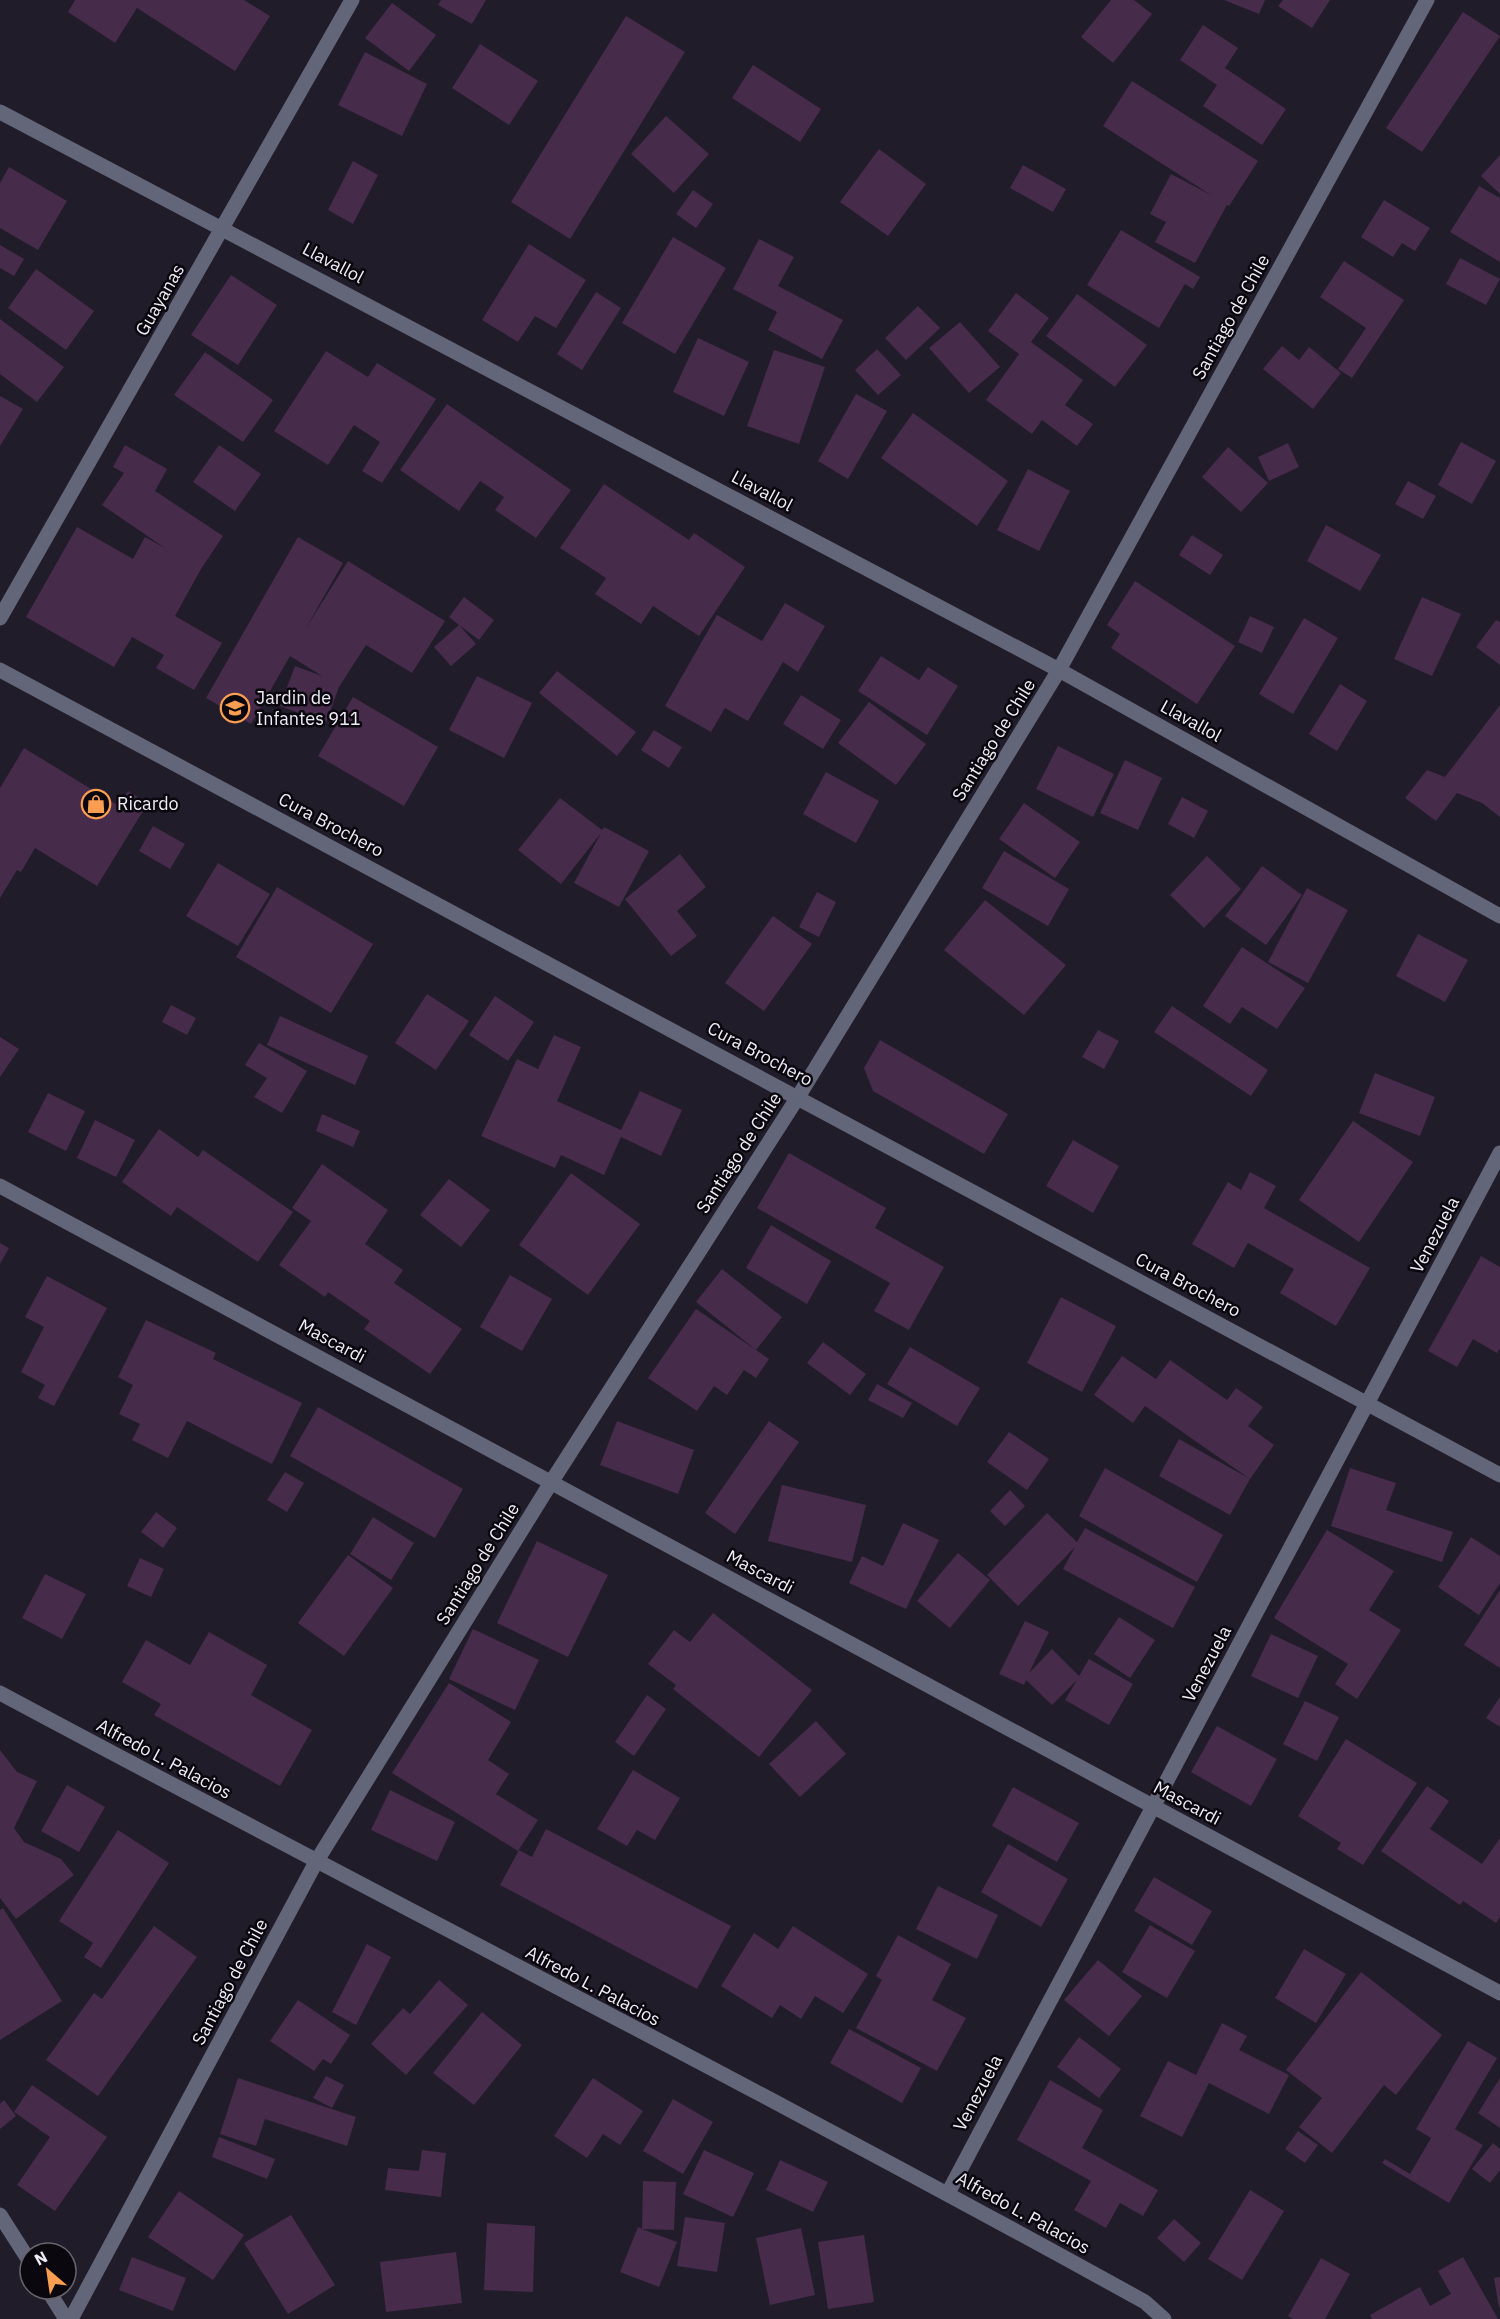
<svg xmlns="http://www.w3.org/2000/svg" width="1500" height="2319" font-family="'IBM Plex Sans',sans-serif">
<rect width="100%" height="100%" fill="#211c2a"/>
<path fill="#462b4a" d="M75 0H244L270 16 235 71 137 8 115 43 68 12Z
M441 0H486L472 24 438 5Z
M1111 0H1134L1152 14 1113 63 1081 37Z
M1224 0H1265L1259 14Z
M1283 0H1330L1312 28 1278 6Z
M392 3 436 35 409 71 365 38Z
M1463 12 1500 36 1422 152 1386 128Z
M626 16 685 52 570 239 511 202Z
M1203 25 1238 48 1225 68 1286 109 1262 145 1203 106 1217 85 1180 60Z
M480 44 538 81 509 125 452 88Z
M365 52 427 84 402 136 338 105Z
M753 65 821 109 800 142 732 98Z
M1132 81 1258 161 1229 206 1227 205 1195 263 1155 242 1166 222 1150 214 1171 174 1211 195 1103 126Z
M666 116 709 154 674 193 631 154Z
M879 149 926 184 888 236 840 202Z
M1500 155V194L1481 176Z
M353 161 378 175 353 224 328 210Z
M1023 165 1066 189 1053 212 1010 188Z
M9 167 67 201 38 250 0 228V183Z
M1479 186 1500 198V262L1450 232Z
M693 190 713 204 696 228 676 214Z
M1384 200 1430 228 1415 251 1402 243 1393 257 1361 237Z
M1121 230 1200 277 1193 289 1185 284 1159 328 1087 285Z
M673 237 726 268 675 354 622 323Z
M759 239 794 257 778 286 843 320 822 359 768 330 777 312 733 289Z
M529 244 586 280 556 328 535 316 518 342 482 320Z
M0 245 24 259 14 276 0 268Z
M1460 258 1500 279 1486 305 1446 284Z
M1344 261 1404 300 1352 378 1338 369 1366 328 1320 297Z
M36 269 94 311 66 350 8 308Z
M231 275 277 305 238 365 191 335Z
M596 292 621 308 582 370 557 354Z
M1016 293 1049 318 1031 342 1083 380 1065 405 1093 424 1077 446 1042 420 1032 434 986 400 1019 354 988 331Z
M1077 294 1147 345 1115 387 1046 336Z
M918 306 940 328 906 360 885 338Z
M0 319 64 367 37 402 0 374Z
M960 322 1000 367 969 393 929 348Z
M698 338 749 362 724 416 673 392Z
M1282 346 1299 360 1309 347 1341 373 1313 409 1263 369Z
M877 349 901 375 878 395 855 370Z
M774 350 825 367 799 444 747 426Z
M326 351 368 377 377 363 436 399 382 483 362 471 380 442 354 425 328 465 274 431Z
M205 352 273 400 243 442 174 395Z
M856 394 887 411 848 479 818 461Z
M0 396 23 409 0 446Z
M447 404 571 490 536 538 495 510 504 497 480 481 459 511 400 470Z
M913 413 1008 481 977 526 881 458Z
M1461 442 1496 461 1472 504 1438 485Z
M1288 443 1299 467 1269 481 1258 457Z
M125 445 167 469 155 491 223 536 201 569 175 616 222 643 194 690 156 668 164 655 132 637 114 667 26 617 77 527 133 559 145 537 165 548 102 505 124 473 113 467Z
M219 445 261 474 235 511 193 482Z
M1228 447 1268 483 1241 512 1202 477Z
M1028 469 1070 491 1039 551 997 530Z
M1408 481 1436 496 1423 519 1395 504Z
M604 484 689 540 694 533 745 567 699 636 653 606 641 624 595 594 606 578 560 548Z
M1326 525 1381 555 1360 591 1307 561Z
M1192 535 1223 555 1210 575 1179 555Z
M298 537 343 563 306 628 348 561 445 621 412 673 366 645 339 687 326 723 280 706 295 666 322 676 290 656 251 724 206 698Z
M1135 581 1235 646 1197 704 1111 648 1120 634 1107 625Z
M464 597 494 620 479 640 459 625 476 644 451 666 434 647 459 625 449 617Z
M1422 597 1461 614 1432 676 1394 659Z
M785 603 825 626 798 672 783 662 748 721 725 708 711 732 665 706 717 615 762 641Z
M1250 616 1274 627 1262 653 1238 642Z
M1304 618 1338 638 1293 714 1259 694Z
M1496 620 1500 622V665L1476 647Z
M881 656 919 680 928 667 958 686 927 735 858 691Z
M557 671 636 732 617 756 539 693Z
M477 676 532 703 504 758 449 730Z
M1340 684 1367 701 1337 751 1309 734Z
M801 695 841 720 823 749 783 724Z
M353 697 438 747 404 806 318 756Z
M869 702 926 744 896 785 838 743Z
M1500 705V817L1482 803 1457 793 1436 821 1405 798 1427 770 1445 777Z
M654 730 682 747 669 768 641 750Z
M1058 746 1114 774 1093 817 1036 789Z
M24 748 119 806 128 791 148 803 97 886 35 848 21 872 17 870 0 898V788Z
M1125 760 1162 778 1138 830 1100 813Z
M826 772 879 801 856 843 803 814Z
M1182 797 1208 811 1194 838 1168 824Z
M560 798 602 830 604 827 649 851 619 907 574 883 601 833 561 884 518 850Z
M1024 803 1080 842 1055 878 999 839Z
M153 826 185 844 170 869 139 851Z
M1004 851 1069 889 1048 926 982 888Z
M680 854 706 887 677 911 697 936 671 956 625 899Z
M1207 856 1241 889 1204 928 1170 895Z
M218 863 270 894 238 946 186 916Z
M1262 866 1302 895 1266 945 1225 916Z
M277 887 373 944 331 1013 236 957Z
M1307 888 1348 910 1308 983 1268 962Z
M817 892 836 902 819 937 799 927Z
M985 900 1066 965 1024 1015 944 950Z
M773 916 812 944 764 1011 725 983Z
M1418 934 1468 960 1445 1002 1396 976Z
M1242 947 1305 988 1277 1029 1242 1007 1230 1024 1203 1006Z
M427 994 469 1021 436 1070 395 1043Z
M495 996 534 1022 508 1061 469 1035Z
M171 1005 196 1018 187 1035 162 1022Z
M1172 1006 1268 1070 1251 1096 1154 1032Z
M280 1016 368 1056 355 1085 267 1045Z
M1098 1030 1119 1041 1104 1069 1082 1057Z
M554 1035 581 1047 557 1101 621 1130 640 1091 682 1110 661 1156 621 1137 604 1175 561 1155 555 1168 481 1136 517 1059 538 1069Z
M0 1037 19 1049 0 1077Z
M880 1040 1008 1114 984 1154 873 1091 864 1068Z
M259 1043 307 1071 282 1113 254 1097 267 1078 245 1065Z
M1375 1073 1435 1097 1420 1136 1359 1113Z
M48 1093 85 1111 66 1151 28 1132Z
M322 1114 360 1131 353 1147 316 1131Z
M95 1120 135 1140 116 1177 77 1158Z
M1353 1121 1413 1162 1359 1242 1299 1200Z
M159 1129 198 1157 203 1150 293 1212 258 1262 177 1207 171 1216 122 1182Z
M1073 1140 1119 1166 1093 1213 1046 1186Z
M789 1153 886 1208 875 1228 944 1267 909 1330 874 1311 890 1283 757 1208Z
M322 1164 388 1210 365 1244 403 1270 394 1283 462 1329 430 1374 364 1329 370 1321 328 1292 325 1297 279 1265 311 1221 292 1208Z
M1250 1172 1276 1186 1264 1208 1370 1268 1336 1326 1280 1293 1294 1269 1248 1243 1234 1268 1192 1244 1228 1182 1241 1190Z
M571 1173 640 1224 588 1295 519 1245Z
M449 1179 490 1210 461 1247 420 1215Z
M771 1225 831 1261 807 1304 746 1268Z
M0 1243 9 1248 0 1264Z
M1481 1256 1500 1267V1348L1497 1353 1473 1339 1457 1367 1428 1351Z
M722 1269 782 1317 756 1350 696 1302Z
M510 1275 552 1299 522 1351 480 1327Z
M47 1276 107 1308 54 1406 38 1398 45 1385 21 1372 44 1327 25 1317Z
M1061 1297 1116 1326 1082 1392 1027 1363Z
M696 1309 769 1359 756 1378 744 1370 727 1395 714 1386 697 1411 648 1378Z
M146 1320 216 1353 213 1359 302 1403 272 1464 187 1421 168 1458 132 1440 140 1424 119 1414 133 1385 118 1377Z
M823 1342 866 1374 850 1395 807 1363Z
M910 1347 980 1388 957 1426 887 1384Z
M1122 1356 1156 1379 1170 1360 1227 1400 1236 1388 1263 1407 1248 1426 1274 1445 1250 1479 1230 1515 1159 1476 1179 1439 1250 1479 1145 1406 1133 1423 1094 1395Z
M877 1384 912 1403 903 1418 868 1400Z
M318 1407 463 1489 435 1538 290 1456Z
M617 1421 694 1450 678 1494 600 1465Z
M769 1421 799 1442 735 1534 705 1513Z
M1009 1432 1049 1459 1027 1490 987 1462Z
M1105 1468 1223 1535 1197 1582 1079 1516Z
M1350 1468 1396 1483 1386 1510 1453 1532 1442 1562 1331 1526Z
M285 1472 304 1483 287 1512 267 1500Z
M782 1485 866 1505 852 1562 768 1541Z
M1010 1490 1025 1506 1005 1526 990 1511Z
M156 1512 177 1528 163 1548 141 1532Z
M1047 1513 1077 1542 1085 1528 1195 1587 1173 1628 1063 1569 1075 1547 1018 1606 987 1575Z
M373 1517 414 1543 391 1580 350 1554Z
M903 1523 939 1540 906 1609 849 1583 862 1556 883 1566Z
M1327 1530 1394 1571 1369 1610 1401 1630 1357 1699 1335 1684 1348 1664 1274 1618Z
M1471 1537 1500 1556V1583L1479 1615 1438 1587Z
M537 1541 608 1575 568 1657 497 1623Z
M958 1553 990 1580 950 1628 917 1601Z
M348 1555 393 1588 344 1656 298 1623Z
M140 1558 164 1569 151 1597 127 1586Z
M45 1574 86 1594 62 1639 22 1618Z
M1500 1590V1668L1464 1645Z
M713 1613 812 1690 759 1757 673 1689 676 1685 648 1664 674 1630 690 1642Z
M1119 1617 1155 1640 1130 1678 1094 1654Z
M1025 1621 1049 1632 1029 1673 1052 1649 1079 1676 1089 1659 1133 1684 1109 1725 1065 1700 1077 1680 1052 1705 1026 1680 1024 1685 999 1674Z
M473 1629 539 1660 515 1710 449 1679Z
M209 1632 267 1665 251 1695 312 1730 280 1786 154 1715 161 1704 122 1682 146 1640 190 1665Z
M1271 1634 1318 1656 1298 1698 1251 1676Z
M449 1683 511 1722 488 1760 509 1774 496 1794 538 1820 518 1851 392 1773Z
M647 1695 666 1709 634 1756 615 1742Z
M1500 1697V1727L1486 1718Z
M1305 1701 1339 1717 1317 1761 1283 1744Z
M816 1721 846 1754 800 1797 769 1764Z
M1217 1726 1277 1759 1251 1806 1191 1772Z
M1346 1739 1417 1783 1363 1865 1337 1849 1341 1843 1298 1816Z
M0 1750 17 1772 37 1781 14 1828 24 1842 61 1859 74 1875 16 1919 0 1898Z
M633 1770 680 1798 655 1840 637 1830 627 1846 597 1829Z
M67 1785 105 1807 79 1852 41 1831Z
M1427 1786 1449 1801 1430 1829 1482 1864 1500 1838V1917L1496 1923 1463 1901 1460 1905 1381 1851Z
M1013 1787 1079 1823 1057 1862 992 1826Z
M390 1790 455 1822 437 1861 371 1830Z
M546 1829 731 1926 697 1989 500 1885 519 1850 532 1857Z
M118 1830 169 1863 101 1968 84 1957 93 1943 59 1921Z
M1008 1844 1068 1879 1041 1927 981 1892Z
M1154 1877 1212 1911 1192 1945 1134 1911Z
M938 1886 998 1915 977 1959 916 1929Z
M3 1908 62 2001 0 2040V1910Z
M1150 1925 1195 1951 1167 1998 1122 1972Z
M154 1926 197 1957 98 2096 46 2060 94 1993 102 1999Z
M793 1926 868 1974 843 2013 815 1996 801 2019 780 2005 772 2018 721 1986 754 1933 778 1949Z
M898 1935 951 1964 932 2000 966 2018 937 2071 856 2028 882 1980 876 1976Z
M367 1944 391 1957 356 2025 332 2012Z
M1304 1949 1346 1974 1316 2023 1275 1998Z
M1098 1960 1142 1996 1109 2036 1064 2000Z
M1361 1972 1442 2035 1396 2095 1384 2085 1332 2153 1299 2127 1322 2098 1286 2070Z
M439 1980 468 2005 406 2075 371 2044 403 2008 410 2014Z
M298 2000 350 2035 331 2064 323 2059 314 2071 270 2041Z
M482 2012 522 2045 474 2105 433 2073Z
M1222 2023 1247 2036 1239 2050 1289 2075 1269 2114 1209 2083 1182 2137 1140 2116 1168 2061 1196 2075Z
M849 2029 921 2068 902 2103 830 2063Z
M1079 2037 1121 2069 1099 2098 1057 2067Z
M1468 2041 1497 2058 1455 2129 1483 2145 1449 2203 1382 2163 1385 2159 1410 2174 1431 2138 1416 2129Z
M326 2076 344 2085 332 2108 313 2098Z
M238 2078 356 2117 347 2146 265 2119 256 2146 220 2134Z
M593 2078 643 2111 620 2145 603 2134 587 2158 554 2136Z
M1500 2078V2128L1478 2113Z
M1050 2080 1103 2110 1082 2148 1158 2190 1143 2216 1120 2203 1106 2228 1074 2210 1091 2181 1017 2140Z
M32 2085 107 2137 55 2211 17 2185 50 2137 14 2112Z
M673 2099 713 2122 683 2174 643 2151Z
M4 2100 16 2116 0 2129V2104Z
M1298 2131 1318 2145 1305 2163 1285 2149Z
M219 2137 275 2159 267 2179 212 2157Z
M1493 2143 1500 2149V2170L1490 2183 1472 2169Z
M422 2150 446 2153 441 2197 385 2190 388 2168 419 2171Z
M704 2150 754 2173 733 2217 683 2194Z
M780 2160 828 2182 813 2212 766 2190Z
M643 2181 676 2182 674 2230 642 2229 677 2242 659 2287 620 2272 638 2227 642 2229Z
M1250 2190 1284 2211 1242 2280 1208 2259Z
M179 2191 244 2235 213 2280 148 2237Z
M291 2215 335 2285 288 2314 244 2243Z
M685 2217 725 2223 717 2272 677 2266Z
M1174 2219 1201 2243 1184 2262 1157 2238Z
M487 2223 535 2226 533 2292 484 2290Z
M801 2228 815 2295 770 2305 756 2238Z
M864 2235 874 2302 828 2309 818 2242Z
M456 2252 462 2303 386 2312 380 2262Z
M132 2257 186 2278 173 2311 119 2290Z
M1463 2257 1498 2319H1372L1370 2315 1420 2287 1430 2306 1451 2294 1438 2271Z
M1321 2258 1350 2274 1325 2319H1293L1288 2316Z
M1500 2277V2307L1499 2308 1494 2278Z"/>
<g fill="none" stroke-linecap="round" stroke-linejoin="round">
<path stroke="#626678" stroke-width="15" d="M0 112 1059 670 1500 916
M0 618 352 0
M0 1186 1500 1993
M0 1693C381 1897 767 2093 1145 2302L1164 2319
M948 2193 1500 1153
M0 2215 30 2262
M47 2289 66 2319
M71 2319 316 1862 552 1481 798 1097 1059 670 1427 0"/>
<path stroke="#626678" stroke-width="15" d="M0 670 1500 1475"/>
</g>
<defs>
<g id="school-ring" transform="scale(1.5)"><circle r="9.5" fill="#0a080e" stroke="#fb9e51" stroke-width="1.5"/><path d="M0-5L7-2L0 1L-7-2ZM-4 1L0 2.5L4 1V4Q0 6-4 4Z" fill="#fb9e51"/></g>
<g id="shop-ring" transform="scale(1.5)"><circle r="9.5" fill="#0a080e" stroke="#fb9e51" stroke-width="1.5"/><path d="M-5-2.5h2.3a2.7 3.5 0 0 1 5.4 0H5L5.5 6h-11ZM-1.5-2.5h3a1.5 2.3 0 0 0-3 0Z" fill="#fb9e51"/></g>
</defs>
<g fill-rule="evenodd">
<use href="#school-ring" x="235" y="708"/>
<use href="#shop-ring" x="96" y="804"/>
</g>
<g text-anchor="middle" stroke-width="5" stroke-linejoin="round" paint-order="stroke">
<g font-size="18" fill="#efecf5" stroke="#0a080e">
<text transform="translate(333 263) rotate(28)" y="6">Llavallol</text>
<text transform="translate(160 300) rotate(-60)" y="6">Guayanas</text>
<text transform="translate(1231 317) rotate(-61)" y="6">Santiago de Chile</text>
<text transform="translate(762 491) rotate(28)" y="6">Llavallol</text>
<text transform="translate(1191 721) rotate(29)" y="6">Llavallol</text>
<text transform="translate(994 740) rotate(-58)" y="6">Santiago de Chile</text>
<text transform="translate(331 825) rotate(28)" y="6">Cura Brochero</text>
<text transform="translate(760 1054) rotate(28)" y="6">Cura Brochero</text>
<text transform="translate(739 1153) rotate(-57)" y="6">Santiago de Chile</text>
<text transform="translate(1435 1235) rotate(-62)" y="6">Venezuela</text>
<text transform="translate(1188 1285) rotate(28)" y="6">Cura Brochero</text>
<text transform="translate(332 1341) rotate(28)" y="6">Mascardi</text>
<text transform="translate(478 1564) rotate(-58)" y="6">Santiago de Chile</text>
<text transform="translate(760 1572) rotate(28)" y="6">Mascardi</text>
<text transform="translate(1207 1664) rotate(-62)" y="6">Venezuela</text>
<text transform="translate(164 1759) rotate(28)" y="6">Alfredo L. Palacios</text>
<text transform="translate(1187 1803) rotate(28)" y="6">Mascardi</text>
<text transform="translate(230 1982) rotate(-62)" y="6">Santiago de Chile</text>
<text transform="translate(593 1986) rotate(28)" y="6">Alfredo L. Palacios</text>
<text transform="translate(978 2093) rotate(-62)" y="6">Venezuela</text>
<text transform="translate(1023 2213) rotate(29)" y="6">Alfredo L. Palacios</text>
</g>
<g font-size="18" fill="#efecf5" stroke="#0a080e" text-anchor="start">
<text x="256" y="704">Jardin de<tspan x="256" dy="21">Infantes 911</tspan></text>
<text x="117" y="810">Ricardo</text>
</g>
</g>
<g transform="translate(48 2271) rotate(331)"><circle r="28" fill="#0a080e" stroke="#66636a" stroke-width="1.5"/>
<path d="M0-4.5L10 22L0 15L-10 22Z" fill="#fb9e51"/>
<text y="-9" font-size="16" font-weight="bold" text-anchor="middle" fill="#efecf5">N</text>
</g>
</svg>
